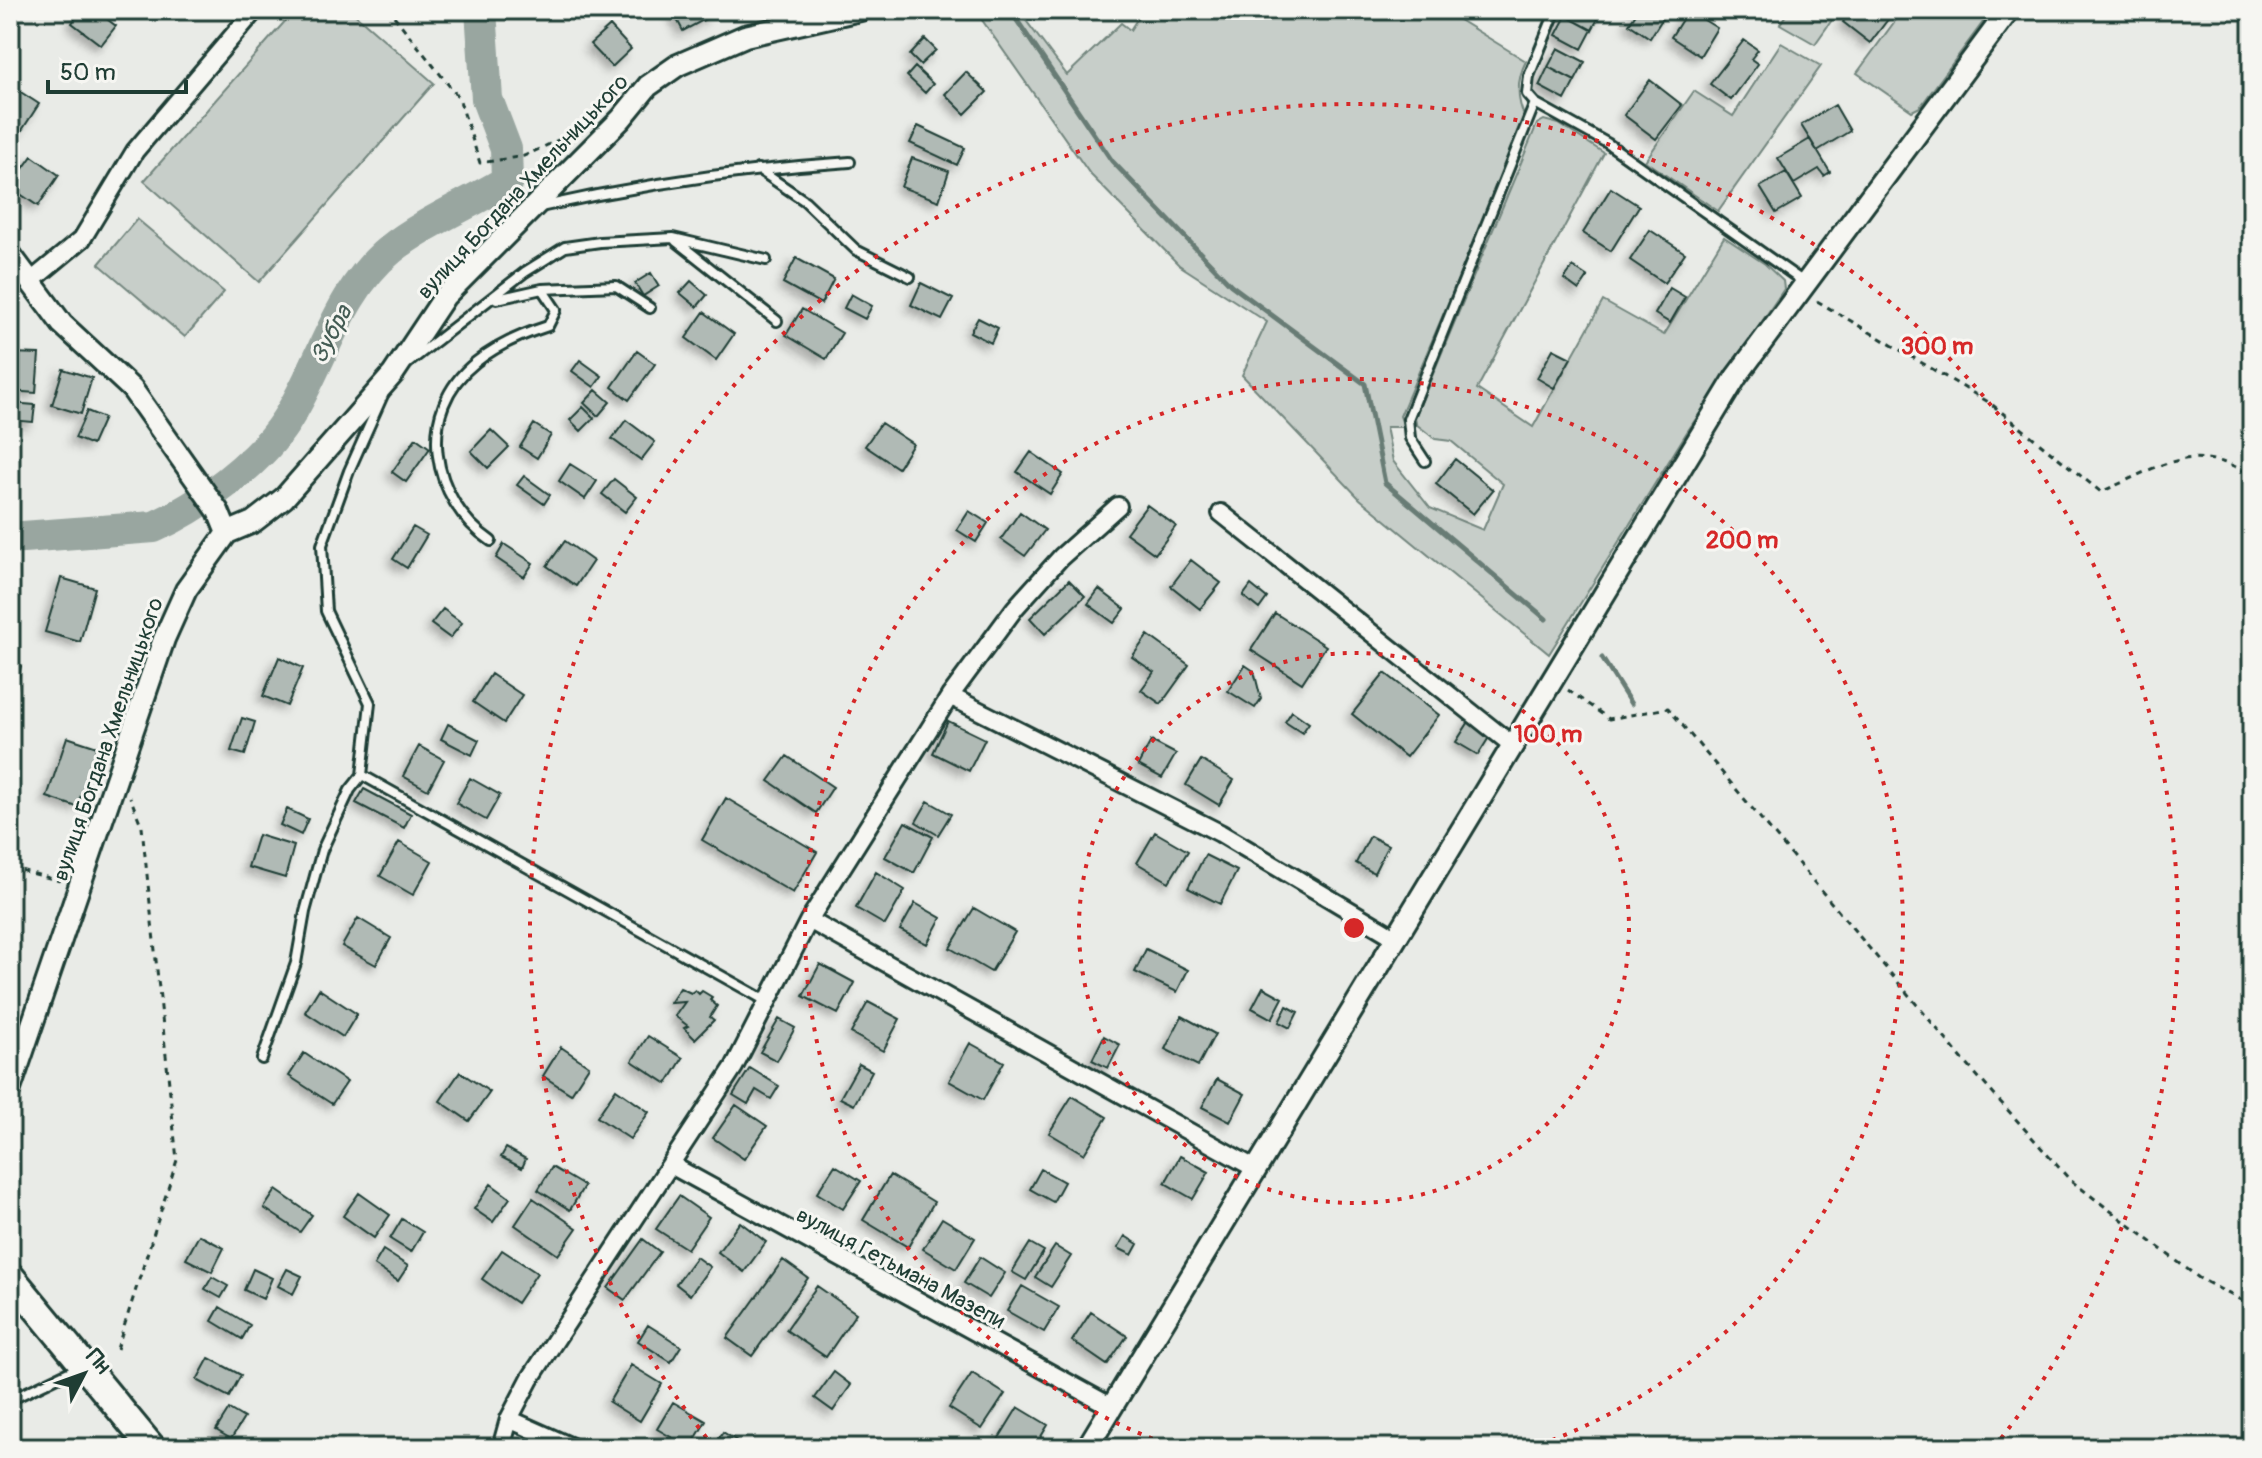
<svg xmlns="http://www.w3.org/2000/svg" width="2262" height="1458" font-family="Pangolin,sans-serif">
<defs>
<filter id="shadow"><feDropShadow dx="-5" dy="5" stdDeviation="4" flood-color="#0004"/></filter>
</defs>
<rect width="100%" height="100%" fill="#e9ebe7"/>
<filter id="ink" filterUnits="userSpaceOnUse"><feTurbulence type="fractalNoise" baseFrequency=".0125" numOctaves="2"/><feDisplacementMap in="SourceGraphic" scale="16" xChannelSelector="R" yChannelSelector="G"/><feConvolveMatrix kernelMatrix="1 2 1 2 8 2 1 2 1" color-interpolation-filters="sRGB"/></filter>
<g filter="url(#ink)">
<path fill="#c7cec9" stroke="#73867e" stroke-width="2" d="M295 10H350L434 83 259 282 144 181Z
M975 10H1018L1067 75 1121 23 1130 30 1143 10H1443L1526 61C1516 81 1516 100 1526 120L1400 416 1404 427H1386L1393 461 1430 508 1483 530 1503 484 1451 441 1435 439 1416 424 1415 417 1537 124 1544 120 1559 124 1604 153 1477 389 1533 427 1603 301 1664 335 1724 237 1765 264 1783 281 1784 289 1687 432 1549 654 1360 499 1242 375 1267 322 1179 265 1090 174Z
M1789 10H1839L1815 44 1780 24Z
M1903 10H1992L1920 107 1912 111 1857 73Z
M1781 43 1821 66 1718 211 1645 161 1694 91 1733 116Z
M137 219 224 292 185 337 99 264Z"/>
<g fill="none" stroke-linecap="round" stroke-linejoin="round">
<path stroke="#687c75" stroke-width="5" d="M1010 10 1112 161 1231 285 1365 384 1385 483 1546 619
M1602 658 1631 704"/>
<path stroke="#99a6a0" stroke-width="32" d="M10 538 154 527C199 507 259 463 286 421 322 366 337 292 391 249 423 223 471 203 507 181L506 149 487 99 481 10"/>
</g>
<path fill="#b0bab5" stroke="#1f3d34" stroke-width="2" filter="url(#shadow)" d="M81 10H95L116 26 101 45 72 23Z
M672 10H708L711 16 683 31Z
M1569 10H1600L1602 11 1592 30 1566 16Z
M1638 10H1668L1650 38 1629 24Z
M1688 10 1717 28 1700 56 1671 37Z
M1852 10H1887L1892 14 1870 43 1843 22Z
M1566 16 1592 30 1582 49 1556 35Z
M610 26 631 49 612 67 590 44Z
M925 39 936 50 920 65 910 55Z
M1744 40 1758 50 1751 59 1758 64 1731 100 1710 84Z
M1558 48 1585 62 1575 81 1548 67Z
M915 67 933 84 925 93 907 76Z
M1548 67 1575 81 1565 100 1539 86Z
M966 72 987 92 965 114 945 94Z
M1650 80 1682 105 1656 139 1624 115Z
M10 85 39 104 13 144 10 143Z
M1835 105 1850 131 1817 151 1801 125Z
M918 126 965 148 957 165 910 143Z
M1810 139 1830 172 1824 176 1819 169 1794 184 1778 158Z
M32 156 59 175 38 206 10 187Z
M912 158 949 171 939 201 901 187Z
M1786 172 1802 198 1776 213 1760 187Z
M1611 188 1639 206 1611 251 1583 233Z
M1650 230 1685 253 1664 283 1630 260Z
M796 258 834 279 821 304 783 283Z
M1573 267 1588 277 1579 290 1564 279Z
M651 273 659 286 643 296 635 283Z
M691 281 707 295 697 307 680 293Z
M921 283 953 299 942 320 911 305Z
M1670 288 1685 297 1670 323 1655 314Z
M851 294 872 306 865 319 844 308Z
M802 309 842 333 826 359 786 335Z
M704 312 734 334 716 360 686 338Z
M978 318 998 328 991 343 970 332Z
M1553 349 1571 358 1554 388 1537 378Z
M637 351 655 364 629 400 612 387Z
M12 353 39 354 36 393 10 391Z
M580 360 602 376 594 387 572 371Z
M63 369 92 378 81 414 52 405Z
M596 390 610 402 598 416 584 403Z
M11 403 35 405 33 422 10 420Z
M583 407 594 418 581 431 570 420Z
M87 411 104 418 92 445 75 438Z
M626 420 655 442 641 460 612 439Z
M881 423 913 444 898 468 865 446Z
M534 424 551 435 537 458 520 447Z
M491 430 509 447 488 468 471 451Z
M416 438 430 448 406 482 392 472Z
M1031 452 1063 474 1050 494 1017 472Z
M1455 459 1493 490 1473 514 1436 484Z
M570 464 597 481 585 499 559 481Z
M524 476 550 495 544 504 517 485Z
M614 479 637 497 625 512 602 494Z
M1147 505 1176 526 1155 554 1126 533Z
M969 511 988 523 976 542 957 530Z
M1020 512 1045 530 1025 556 1001 539Z
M413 527 427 535 407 568 393 559Z
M565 541 593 561 576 586 547 566Z
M504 544 533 563 524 577 496 558Z
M1191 560 1221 583 1200 609 1171 586Z
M61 578 95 588 80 642 45 632Z
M1069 580 1085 596 1045 634 1030 618Z
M1251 585 1267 598 1259 609 1243 596Z
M1099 589 1125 609 1114 623 1088 604Z
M443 609 462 623 450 638 431 624Z
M1275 613 1326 646 1302 683 1251 650Z
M1148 635 1189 665 1161 704 1141 690 1154 672 1132 657Z
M279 657 303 668 287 706 263 696Z
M10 664 21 666 15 695 10 694Z
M1245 665 1254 671 1261 699 1255 708 1228 691Z
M1385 673 1439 715 1406 757 1352 714Z
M491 674 522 695 504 723 473 702Z
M1292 711 1309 723 1302 733 1285 722Z
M1472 717 1493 731 1478 755 1456 742Z
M242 718 255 722 245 755 231 751Z
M948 721 985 739 969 771 933 753Z
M448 724 479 740 472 755 441 739Z
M67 737 97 747 77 807 47 797Z
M1151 741 1176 754 1162 778 1138 765Z
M419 746 444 760 428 790 403 776Z
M787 756 833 787 816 813 769 781Z
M1201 760 1234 780 1219 805 1186 785Z
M470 778 500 795 486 820 456 803Z
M364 789 411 814 404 828 356 803Z
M726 798 817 852 793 893 702 840Z
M928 801 951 814 938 835 916 822Z
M287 809 308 819 301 835 280 825Z
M905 822 933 837 914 873 885 857Z
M1155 832 1188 851 1169 882 1137 863Z
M258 835 294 846 285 878 248 867Z
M1370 836 1388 845 1374 873 1356 863Z
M399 842 432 861 413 895 380 876Z
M1205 855 1237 871 1220 904 1188 888Z
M876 872 905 890 885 925 856 908Z
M915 903 941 918 927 944 900 930Z
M974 908 1015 932 991 972 950 948Z
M358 918 391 938 376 965 342 946Z
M1146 949 1188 970 1177 992 1135 972Z
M820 964 855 983 838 1014 803 996Z
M1263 987 1283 998 1272 1019 1252 1008Z
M680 988 691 993 695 990 699 994 702 991 712 997 710 1000 717 1006 710 1017 714 1020 695 1039 684 1028 688 1026 675 1016 685 1002 670 1003Z
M319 989 357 1014 343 1037 305 1012Z
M868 1002 900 1019 883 1051 851 1033Z
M1287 1006 1298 1012 1290 1028 1279 1022Z
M1182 1016 1215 1034 1198 1066 1165 1049Z
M779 1019 795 1028 777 1061 760 1052Z
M648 1036 683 1058 667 1084 632 1061Z
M1104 1036 1120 1045 1108 1068 1092 1060Z
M970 1043 1004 1062 983 1100 949 1081Z
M561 1047 589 1066 571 1094 543 1076Z
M304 1053 347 1082 332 1104 289 1076Z
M859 1064 872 1071 854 1105 840 1098Z
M750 1068 779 1086 771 1099 756 1090 748 1104 733 1095Z
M460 1072 490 1092 469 1121 440 1101Z
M1217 1079 1245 1094 1230 1122 1202 1107Z
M616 1089 649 1112 630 1139 597 1117Z
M1072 1096 1107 1117 1084 1154 1049 1133Z
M736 1105 767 1126 744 1159 713 1138Z
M506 1148 526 1159 522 1168 501 1157Z
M1180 1156 1209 1172 1193 1199 1165 1183Z
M835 1165 861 1181 843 1209 817 1193Z
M552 1167 584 1186 570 1210 538 1190Z
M1041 1169 1064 1182 1053 1202 1030 1189Z
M890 1175 934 1202 908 1247 863 1220Z
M491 1184 510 1198 493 1222 474 1209Z
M276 1190 312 1215 300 1232 264 1208Z
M359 1193 390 1215 374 1238 343 1216Z
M679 1196 709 1217 687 1249 656 1229Z
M533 1198 577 1228 558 1255 515 1225Z
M942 1218 975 1238 956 1269 923 1249Z
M402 1219 423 1232 411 1252 390 1239Z
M740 1222 766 1242 744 1272 718 1252Z
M199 1235 224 1248 212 1272 186 1259Z
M1125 1236 1138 1244 1132 1255 1118 1248Z
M643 1239 660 1252 625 1300 608 1288Z
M1030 1243 1044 1251 1026 1280 1012 1272Z
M1055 1246 1071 1256 1051 1287 1035 1277Z
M383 1250 408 1266 398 1281 374 1265Z
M502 1250 537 1273 517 1303 482 1279Z
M696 1257 710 1267 690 1295 676 1284Z
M980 1257 1005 1273 989 1298 964 1283Z
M783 1260 808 1278 752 1356 727 1338Z
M253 1269 272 1278 263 1299 244 1290Z
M287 1269 302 1276 293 1294 278 1286Z
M212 1277 228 1286 221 1298 205 1289Z
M817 1286 856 1313 826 1357 786 1330Z
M1022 1286 1059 1307 1044 1332 1007 1311Z
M220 1307 250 1325 242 1339 212 1321Z
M1091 1312 1127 1336 1107 1365 1072 1341Z
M648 1325 681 1346 671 1362 638 1341Z
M209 1358 241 1375 229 1397 197 1380Z
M631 1365 662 1384 640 1421 609 1402Z
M834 1372 851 1385 833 1411 815 1398Z
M972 1373 1005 1394 982 1429 949 1408Z
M673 1402 706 1421 690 1448 657 1429Z
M1018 1407 1048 1425 1034 1448H993Z
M229 1409 244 1418 231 1439 216 1430Z
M723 1432 748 1448H713Z"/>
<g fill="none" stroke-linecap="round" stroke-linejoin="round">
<g stroke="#1f3d34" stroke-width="14">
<path id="service" d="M1535 103 1527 94 1529 76 1556 10
M758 169 805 201 856 250 910 277
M540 207C643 184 745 169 850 162
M676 241 777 321
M542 289 616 286 650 308
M408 363 525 272 565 247 600 242 673 238 766 260
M383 395 349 471 322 545 326 611 370 703 362 775 770 1003
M1425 461 1410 438 1408 419 1535 103 1607 143 1805 283
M491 541C431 500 414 411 476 362 497 345 523 334 548 326L556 310 542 289 497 299
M262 1059 296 963 305 912 322 850 350 790 362 775
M10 1400 79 1367"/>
</g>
<g stroke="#1f3d34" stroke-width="22">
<path id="minor" d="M30 282 82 239 135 151 255 10
M1221 513 1511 744
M950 696 1220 833 1396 938
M809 920 1256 1169
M671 1165 1112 1407
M509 1419 574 1448
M501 1448 509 1419 530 1379 734 1067 809 920 950 696 1015 608 1061 557 1118 506"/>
</g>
<g stroke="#1f3d34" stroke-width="26">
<path id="tertiary" d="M10 254 62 324 132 389 218 511 227 533
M10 1089 164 639 186 590 227 533 253 522 284 498 393 374 445 296 621 119 648 86 678 65 745 36 860 10
M1087 1448 1736 377 2009 10"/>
</g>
<g stroke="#1f3d34" stroke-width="32">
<path id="trunk" d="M10 1276 152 1448"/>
</g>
<path stroke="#1f3d34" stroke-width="3" stroke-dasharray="6 6" stroke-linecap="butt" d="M394 16 459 98 480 163 524 156 584 128
M1817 301 1990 403 2101 492C2159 467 2190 440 2252 475
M1568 690 1609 719 1668 708 1964 1061 2070 1180 2199 1278 2252 1306
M10 867 60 881
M117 1349 177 1160 142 827 130 797"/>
<use href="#service" stroke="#f6f6f2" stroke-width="8"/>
<use href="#minor" stroke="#f6f6f2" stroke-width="16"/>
<use href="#tertiary" stroke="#f6f6f2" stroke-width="20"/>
<use href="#trunk" stroke="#f6f6f2" stroke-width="26"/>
</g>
</g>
<g fill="none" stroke="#d62828" stroke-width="4" stroke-dasharray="4 8">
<circle cx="1354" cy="928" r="275"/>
<path d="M1175 1447A549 549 0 1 1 1533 1447"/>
<path d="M714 1447A824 824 0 1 1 1994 1447"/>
</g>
<g text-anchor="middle" stroke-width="6" stroke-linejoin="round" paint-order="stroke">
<g font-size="22" fill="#1f3d34" stroke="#f6f6f2">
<text transform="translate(522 186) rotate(-47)" y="8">вулиця Богдана Хмельницького</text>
<text transform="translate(107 739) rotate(-71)" y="8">вулиця Богдана Хмельницького</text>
<text transform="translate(901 1267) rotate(28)" y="8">вулиця Гетьмана Мазепи</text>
</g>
<g font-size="24" font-style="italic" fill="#445c54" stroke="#f6f6f2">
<text transform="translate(331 334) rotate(-62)" y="8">Зубра</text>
</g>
</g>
<circle cx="1354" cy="928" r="12" fill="#d62828" stroke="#f6f6f2" stroke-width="4"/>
<g font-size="24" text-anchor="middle" font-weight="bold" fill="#d62828" stroke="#f6f6f2" stroke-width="6" stroke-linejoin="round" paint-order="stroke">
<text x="1937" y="354">300 m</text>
<text x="1742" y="548">200 m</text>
<text x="1548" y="742">100 m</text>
</g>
<rect width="2262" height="1458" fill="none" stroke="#f6f6f2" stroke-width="40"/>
<rect x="20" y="20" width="2222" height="1418" fill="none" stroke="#1f3d34" stroke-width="3" filter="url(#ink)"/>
<g transform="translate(84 1374) rotate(49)" stroke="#f6f6f2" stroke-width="6" paint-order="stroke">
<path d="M0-6L14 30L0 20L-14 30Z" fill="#1f3d34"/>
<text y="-12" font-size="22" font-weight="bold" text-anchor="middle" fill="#1f3d34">Пн</text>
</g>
<path d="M48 80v12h138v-12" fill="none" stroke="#1f3d34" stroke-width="4"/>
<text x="60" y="80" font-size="24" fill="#1f3d34" stroke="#f6f6f2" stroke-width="6" paint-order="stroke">50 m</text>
</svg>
